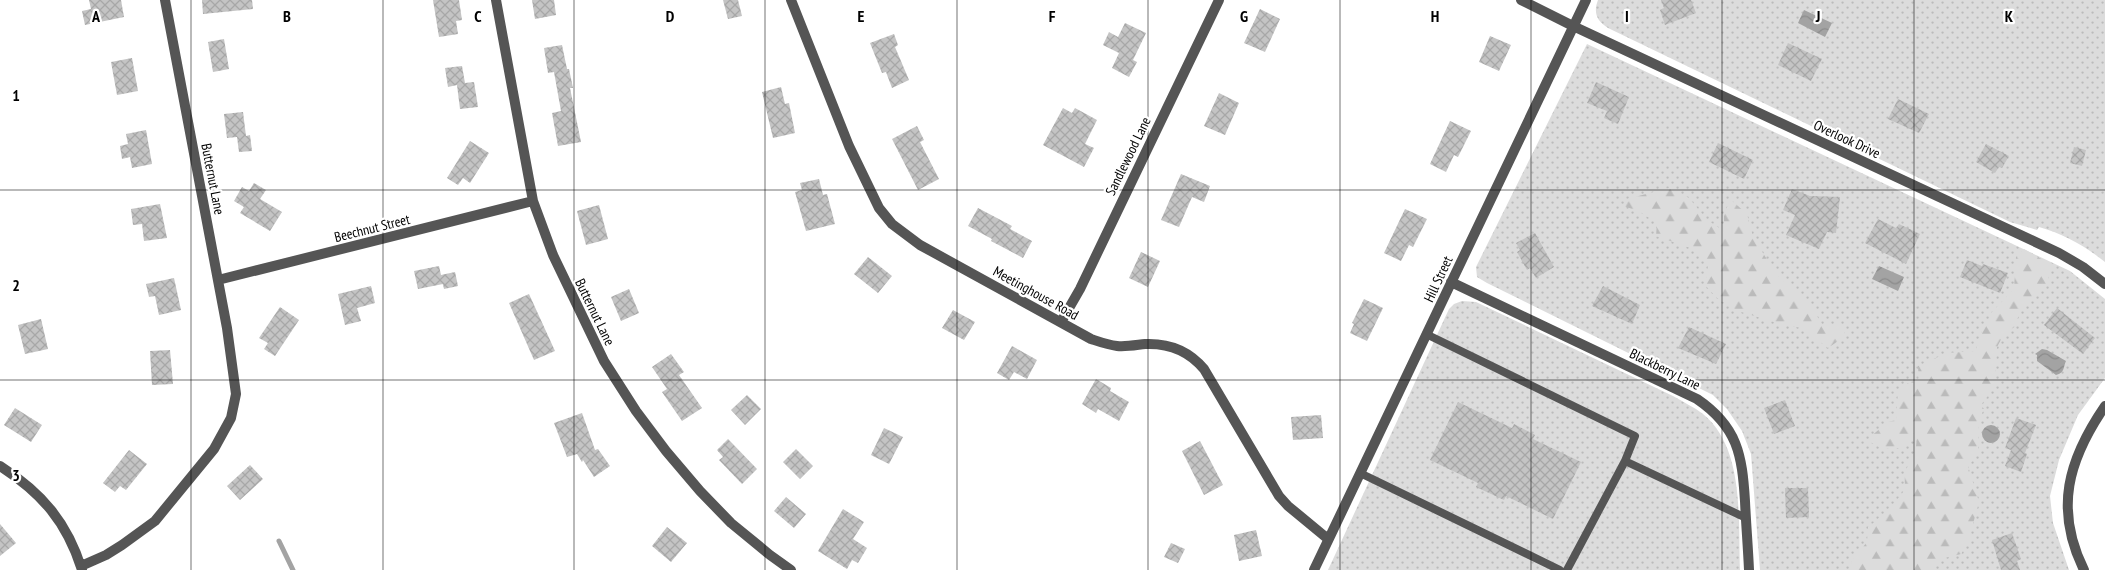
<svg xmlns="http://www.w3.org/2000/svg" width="2105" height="570" font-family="'PT Sans Narrow',sans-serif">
<defs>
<pattern id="grass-dots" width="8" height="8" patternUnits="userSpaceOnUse" patternTransform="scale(1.25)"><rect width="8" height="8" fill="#dcdcdc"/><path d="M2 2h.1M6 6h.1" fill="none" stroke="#bbb" stroke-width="1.8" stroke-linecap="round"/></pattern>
<pattern id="forest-firs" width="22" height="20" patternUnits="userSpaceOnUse" patternTransform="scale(1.25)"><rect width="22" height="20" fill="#dcdcdc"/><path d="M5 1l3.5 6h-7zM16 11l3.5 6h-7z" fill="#bbb"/></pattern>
<pattern id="water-waves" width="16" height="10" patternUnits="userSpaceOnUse" patternTransform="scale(1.25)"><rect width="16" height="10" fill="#a3a3a3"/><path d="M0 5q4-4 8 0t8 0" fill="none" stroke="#8b8b8b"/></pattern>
<pattern id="building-cross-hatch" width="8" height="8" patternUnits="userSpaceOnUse" patternTransform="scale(1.25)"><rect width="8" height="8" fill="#c4c4c4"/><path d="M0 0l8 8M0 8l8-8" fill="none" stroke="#a7a7a7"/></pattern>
</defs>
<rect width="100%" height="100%" fill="#fff"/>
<path fill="url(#grass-dots)" d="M1598 0H2105V262C2085 246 2064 234 2039 227L2037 230 2010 222 1608 28C1597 21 1593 13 1598 0Z
M1587 44 2070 271 2105 299V378L2078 415 2059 460 2050 496 2053 523 2069 570H1760L1751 454 1742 431 1727 409 1713 395 1487 283 1477 277 1476 267Z
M1462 301 1476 302 1673 396C1683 402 1694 407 1703 414 1745 448 1738 521 1740 570H1328L1449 309 1454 304Z"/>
<path fill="url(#forest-firs)" d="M1669 188 1689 198 1707 220 1724 231V216L1730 199 1747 214 1753 237 1776 274 1812 308 1822 324 1843 325 1845 332 1841 339 1828 348 1802 328 1784 325 1738 311 1717 298 1705 285 1708 266 1696 250 1656 236 1657 223 1640 212 1624 206 1627 199Z
M2024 249 2050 264 2048 284C2035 297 2018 306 2016 326L2004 334 1997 347 1995 386 1981 405 1984 409 1979 420 1978 454 1968 466 1979 502 1968 542 1961 554 1936 560 1934 570H1852L1851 562 1867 542 1868 527C1876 522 1901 498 1904 490 1906 485 1904 479 1905 474 1908 460 1922 448 1914 433L1903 448 1883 449 1870 442V437L1888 422 1896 420 1898 392 1908 383 1919 382 1918 366 1947 353 1976 351C1978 341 1981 326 1991 322L1990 314 2014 289 2016 257Z"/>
<path fill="url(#water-waves)" d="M1804 10 1832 23 1825 37 1798 23Z
M1879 266 1904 277 1898 291 1872 279Z
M2042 349 2047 350 2066 361C2063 367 2065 373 2056 375L2037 361V355L2035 354Z
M1982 434a9 9 0 1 1 18 0a9 9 0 1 1-18 0Z"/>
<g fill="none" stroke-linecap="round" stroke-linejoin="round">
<path stroke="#a3a3a3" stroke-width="5" d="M279 541 293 570"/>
</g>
<path fill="url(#building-cross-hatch)" d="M89 0H121L124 17 85 25 82 11 91 9Z
M202 0H252L253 9 203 14Z
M433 0H459L462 20 456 21 458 34 439 37Z
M532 0H554L556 15 535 19Z
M723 0H738L742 16 728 19Z
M1661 0H1691L1696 13 1665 25 1660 10 1664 8Z
M1260 9 1280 19 1265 52 1244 43Z
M1125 23 1146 33 1133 60 1137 62 1129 77 1112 68 1119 53 1103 45 1109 32 1118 37Z
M894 34 898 45 895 47 909 80 892 88 886 72 882 73 870 43Z
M1490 36 1511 45 1499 71 1479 62Z
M224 39 229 69 213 72 208 42Z
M1788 43 1822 59 1811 81 1778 65Z
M562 45 567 69H569L573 88H570L581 142 558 146 552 113 561 111 554 72 548 73 544 48Z
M132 58 138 91 117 95 111 62Z
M462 66 465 83 474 82 478 107 460 109 457 85 448 87 445 68Z
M1596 82 1629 97 1618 124 1604 118 1607 111 1587 103Z
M781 87 785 104 789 103 795 133 773 138 762 92Z
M1219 93 1239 103 1225 135 1204 126Z
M1898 99 1929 114 1919 133 1888 119Z
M1063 108 1072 113 1075 108 1097 120 1085 144 1094 148 1084 167 1043 145Z
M243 112 246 136 250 135 252 151 239 152 237 137 227 138 224 114Z
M1450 121 1471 131 1458 157 1454 155 1446 172 1430 164Z
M917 126 924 140 920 142 939 179 918 190 892 139Z
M146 130 152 164 132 168 130 157 122 159 120 146 128 144 126 134Z
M470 141 489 153 470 183 463 178 458 185 447 178Z
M1718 143 1753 160 1744 179 1709 162Z
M1986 144 2009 156 2002 168 1999 167 1995 173 1976 162Z
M2074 147 2086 150 2082 166 2070 163Z
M1181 174 1210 186 1204 202 1192 197 1179 227 1161 220Z
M819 179 823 195 827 194 835 224 806 231 795 192 802 190 800 183Z
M254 183 266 190 260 199 282 212 270 231 240 213 244 207 234 201 242 187 249 191Z
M1792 189 1810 196 1840 197 1836 233 1827 232 1819 249 1786 235 1795 215 1783 210Z
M160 204 167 238 144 241 142 224 133 225 131 209Z
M599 205 608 239 586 245 577 211Z
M978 208 1012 226 1010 229 1032 241 1023 258 991 241 992 239 968 226Z
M1405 209 1427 219 1413 247 1409 245 1401 261 1384 253Z
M1878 219 1896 228 1899 224 1920 234 1906 264 1865 243Z
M1535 233 1554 267 1536 278 1530 268 1527 270 1517 252 1520 250 1516 243Z
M1141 252 1160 261 1148 287 1129 278Z
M868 257 892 276 878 293 854 274Z
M1967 260 1982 266 1983 264 2008 273 2000 293 1960 277Z
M439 266 443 284 418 289 414 271Z
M455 272 458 286 444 289 441 275Z
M174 278 181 310 159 315 155 296 149 297 146 284Z
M371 286 375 303 357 308 361 321 345 325 338 294Z
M1603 286 1640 305 1632 324 1592 306Z
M629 289 639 313 621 321 611 297Z
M529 294 555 351 534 360 509 303Z
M1364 299 1383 308 1367 341 1350 333 1354 324 1352 323Z
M280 307 299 320 275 356 264 349 268 343 259 338Z
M2057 308 2095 338 2083 354 2044 325Z
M953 310 975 322 964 340 942 328Z
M41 319 48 349 25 354 18 325Z
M1689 327 1726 344 1716 364 1678 348Z
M1012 346 1037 360 1027 379 1014 372 1009 380 997 373Z
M170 350 173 384 152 385 150 351Z
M671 354 684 372 679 375 702 408 682 421 662 392 667 389 652 367Z
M1096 379 1111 388 1110 391 1129 402 1119 421 1098 409 1096 413 1082 404Z
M747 395 761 409 745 425 731 410Z
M1785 400 1795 426 1774 434 1764 408Z
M1458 402 1512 428 1514 424 1535 435 1533 439 1581 462 1553 519 1506 496 1504 500 1476 487 1478 483 1430 460Z
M15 408 42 425 31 442 4 425Z
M582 413 595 450 598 449 610 466 594 477 583 460 582 462 577 454 567 457 554 423Z
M1321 415 1323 438 1293 440 1291 417Z
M2016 418 2036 425 2025 453 2027 454 2021 472 2005 466 2011 450 2005 448Z
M884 428 903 437 889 464 871 455Z
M728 439 757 469 742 484 719 460 723 457 717 450Z
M1200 441 1223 485 1204 495 1182 451Z
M796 449 813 466 800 479 783 462Z
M129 450 147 464 126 490 120 486 115 492 103 483Z
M250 465 263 479 240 500 227 486Z
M1785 488H1808L1809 517 1786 518Z
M786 497 806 514 794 528 774 511Z
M843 509 864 522 853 539 867 548 858 563 852 560 847 569 818 551Z
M0 524 16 543 0 556Z
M667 527 687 543 671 562 652 546Z
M1256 530 1262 556 1239 561 1234 535Z
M2012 533 2021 559 2017 561 2020 570H2001L1992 540Z
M1171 543 1185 549 1178 563 1164 557Z"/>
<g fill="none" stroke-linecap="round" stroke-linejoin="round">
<path stroke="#555" stroke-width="8" d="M1426 334 1635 436 1625 461
M1360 473 1560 570
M1567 570 1625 461 1746 518"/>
<path stroke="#555" stroke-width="10" d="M496 0 533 201 553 255 604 361 636 411 666 451 700 491 731 523 770 555 791 570
M791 0 849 146 879 208 892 224 920 245 1091 339C1100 342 1108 345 1117 346 1126 347 1136 345 1145 344 1168 343 1189 351 1204 369L1279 496 1288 506 1328 539
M1521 0 1573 26 2059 253 2083 267 2105 284
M218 280 533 201
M1451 282 1697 399C1738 427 1742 455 1745 501 1746 524 1748 547 1749 570
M1061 322 1080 289 1219 0
M0 466C42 493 67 522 82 570
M81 566 106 555 122 545 155 521 214 449 231 418 236 394 227 328 165 0
M1314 570 1586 0
M2084 570C2054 509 2068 460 2105 406"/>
</g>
<path fill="none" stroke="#000" stroke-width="1" stroke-opacity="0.55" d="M191 0V570M383 0V570M574 0V570M765 0V570M957 0V570M1148 0V570M1340 0V570M1531 0V570M1722 0V570M1914 0V570M0 190H2105M0 380H2105"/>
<g text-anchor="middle" stroke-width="4.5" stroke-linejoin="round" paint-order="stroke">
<g font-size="14" fill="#000" stroke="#fff">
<text transform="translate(1847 139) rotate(25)" y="5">Overlook Drive</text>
<text transform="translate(1128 156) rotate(-64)" y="5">Sandlewood Lane</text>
<text transform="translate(213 179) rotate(79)" y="5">Butternut Lane</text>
<text transform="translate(372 228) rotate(-14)" y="5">Beechnut Street</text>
<text transform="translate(1438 279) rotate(-65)" y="5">Hill Street</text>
<text transform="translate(1036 293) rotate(29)" y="5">Meetinghouse Road</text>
<text transform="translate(595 312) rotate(64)" y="5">Butternut Lane</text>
<text transform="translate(1665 369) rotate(26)" y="5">Blackberry Lane</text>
</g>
</g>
<g font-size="16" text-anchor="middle" font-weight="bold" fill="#000" stroke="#fff" stroke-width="4.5" stroke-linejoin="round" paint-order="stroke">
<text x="96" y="22">A</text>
<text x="287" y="22">B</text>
<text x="478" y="22">C</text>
<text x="670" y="22">D</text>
<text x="861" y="22">E</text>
<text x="1052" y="22">F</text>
<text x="1244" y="22">G</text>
<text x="1435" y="22">H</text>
<text x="1627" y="22">I</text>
<text x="1818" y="22">J</text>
<text x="2009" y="22">K</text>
<text x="16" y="101">1</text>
<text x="16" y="291">2</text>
<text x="16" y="481">3</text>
</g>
</svg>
